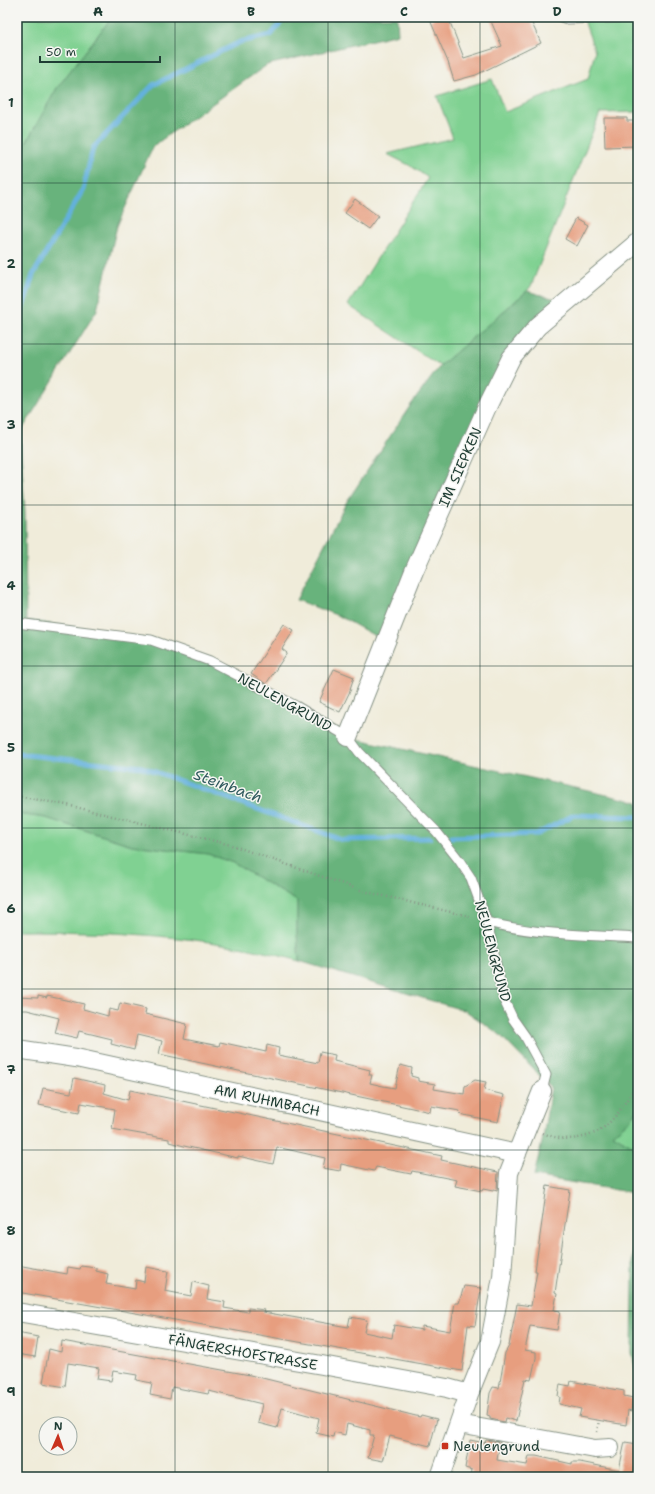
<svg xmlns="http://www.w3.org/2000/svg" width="655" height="1494" font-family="'Shantell Sans',sans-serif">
<rect width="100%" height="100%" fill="#f6f6f2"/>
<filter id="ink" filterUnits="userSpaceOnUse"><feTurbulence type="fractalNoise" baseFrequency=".025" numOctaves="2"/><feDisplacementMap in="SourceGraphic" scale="8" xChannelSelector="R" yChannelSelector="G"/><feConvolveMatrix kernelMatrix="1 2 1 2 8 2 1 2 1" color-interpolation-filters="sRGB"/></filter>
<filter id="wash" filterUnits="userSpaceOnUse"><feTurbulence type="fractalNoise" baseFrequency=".012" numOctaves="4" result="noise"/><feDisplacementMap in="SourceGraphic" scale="16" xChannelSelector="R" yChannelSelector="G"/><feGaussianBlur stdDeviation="0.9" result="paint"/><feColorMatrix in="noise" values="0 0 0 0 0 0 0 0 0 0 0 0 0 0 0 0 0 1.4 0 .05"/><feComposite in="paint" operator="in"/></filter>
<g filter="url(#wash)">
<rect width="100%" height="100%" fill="#f0ecda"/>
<path fill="#80d192" stroke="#508763" d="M17 17H112L57 88 17 159Z
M638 18V112L600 113 531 286 527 291 440 366 348 305 428 178 411 166 387 154 453 138 437 96 492 79 505 112 588 79 595 52 584 20Z
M17 814 46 818 132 845 208 854 233 863 297 901V934L299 961C209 935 111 931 17 931Z
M638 1108V1149L613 1134 634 1116Z"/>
<path fill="#68b37c" stroke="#447858" d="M112 17H397L398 34 267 65 153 146 117 226 97 310 20 433 25 513 26 620 150 640 210 662 353 738 638 802V1108L634 1116 613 1134 638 1149V1380L632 1353 634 1193 534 1176 543 1138 551 1087 499 1034 466 1011 299 961 297 934V901L233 863 208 854 132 845 46 818 17 814V159L57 88Z
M527 291 566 302 509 357 384 641 339 616 296 600 346 503 410 406 440 366Z"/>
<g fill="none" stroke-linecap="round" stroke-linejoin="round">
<path stroke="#64b1dd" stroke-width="5" d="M17 326 33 275 83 190 93 148 153 85 240 42 271 35 285 17
M17 754 142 767 342 840 430 838
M451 837 537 834 574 815 638 817"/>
</g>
<g id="blocks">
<path fill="#e79e7f" d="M438 17H448L464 58 502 46 489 17H529L541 43 476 75 454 81 448 62 430 20Z
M604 118H627V121H638V146L605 147Z
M355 199 378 216 368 229 345 213Z
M576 218 588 225 577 246 565 239Z
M284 624 294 630 282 649 287 653 266 684 251 674Z
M334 669 354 677 350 689H351L340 712 319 702Z
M38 996 47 998V996L84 1004 83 1009 108 1016 109 1009 118 1011 120 1003 146 1009 145 1014 187 1024 184 1039 219 1046 220 1042 266 1052 267 1045 279 1048 278 1055 318 1063 320 1052 335 1055 334 1061 370 1070 369 1075H372L370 1083 383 1086 395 1088 400 1065 412 1068 411 1076 418 1078V1081L435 1084 434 1089 464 1094 465 1086 475 1080 486 1082 484 1090 504 1095 498 1122 459 1114 460 1111 431 1106 430 1112 412 1108 159 1054 162 1041 137 1035 134 1050 111 1044 112 1039 79 1031 77 1038 55 1033 59 1018 27 1010H17V997L38 998Z
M74 1078 105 1085 104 1093 128 1100 130 1090 442 1156 441 1160 498 1172 497 1190 494 1189 493 1191 483 1189 482 1191 455 1186 457 1180 412 1171 411 1174 376 1167 374 1171 341 1164 340 1171 323 1168 325 1158 277 1147 273 1164 238 1156V1158L184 1146 169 1142V1139L112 1129 115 1109 81 1103 79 1113 39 1105 43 1088 71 1093Z
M547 1186 570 1190 555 1293 557 1294 554 1310 560 1311 557 1330 530 1326 525 1350 536 1352V1358L531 1380 525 1379 516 1421 505 1418 504 1422 490 1419V1416L487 1415 488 1408 490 1393 493 1387 499 1388 505 1353 509 1346 517 1304 531 1306 537 1271H535Z
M17 1265 67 1274 68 1267 80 1269 81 1266 96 1268V1271L108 1274 106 1284 135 1289 136 1280 144 1282 146 1267 168 1271 165 1291 191 1296 193 1282 209 1286 207 1299 225 1302 224 1308 248 1312V1308L264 1310 263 1312 348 1327 350 1317 367 1320 364 1332 392 1338 394 1325 422 1330V1326L450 1331 455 1303H459L464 1286 481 1288 475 1326 468 1325 462 1371 17 1292Z
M17 1333 38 1337 35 1357 17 1354Z
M62 1341 250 1375 420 1417 421 1415 437 1419 430 1446 390 1436 383 1461 368 1458 374 1435H370V1430L347 1424 345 1435 334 1432 333 1437 316 1433 319 1418 282 1408 277 1428 258 1423 262 1404 209 1391 208 1394 172 1387 170 1399 150 1395 152 1383 136 1380 137 1375 113 1371 111 1381 97 1379 99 1368 68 1363 65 1387 43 1383 49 1349 61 1352Z
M571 1381 624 1391V1396L633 1398 631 1411 628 1410 626 1425 579 1417 581 1409 559 1404 560 1397 558 1396 560 1384 570 1386Z
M470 1440 485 1443 486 1440 500 1442 497 1460 527 1465 529 1456H536L572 1464V1462H580L619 1470 625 1442 638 1444V1450L633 1477H471L472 1470 465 1468Z"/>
</g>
</g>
<g filter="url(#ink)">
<use href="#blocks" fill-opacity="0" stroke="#889487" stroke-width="1"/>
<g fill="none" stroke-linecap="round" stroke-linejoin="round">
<g stroke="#889487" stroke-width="11">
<path id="lane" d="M561 17 567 19 638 17
M17 623 151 640 210 661 296 706 348 737 359 752 436 831 459 860 471 878 487 922 504 1000 513 1019 525 1036 546 1075 542 1091
M487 922C536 935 588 935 638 938"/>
</g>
<g stroke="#889487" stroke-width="20">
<path id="street" d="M348 737 414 571 487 407 511 358 538 326 638 242
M17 1049 76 1058 517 1154
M17 1312 322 1365 447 1388 469 1394
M459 1424 595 1449 610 1448
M440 1477 469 1394 490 1342 502 1277 509 1173 542 1091"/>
</g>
<path stroke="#889487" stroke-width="2.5" stroke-dasharray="1 3" stroke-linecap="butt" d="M17 796 67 805 231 845 363 891 472 917
M543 1133C565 1143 591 1140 609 1123 620 1112 629 1096 638 1083
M597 1432 599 1420"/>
<use href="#lane" stroke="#fff" stroke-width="9"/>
<use href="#street" stroke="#fff" stroke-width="18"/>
</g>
</g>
<path fill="none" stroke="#1f3d34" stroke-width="1" stroke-opacity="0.55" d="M175 17V1477M328 17V1477M480 17V1477M17 183H638M17 344H638M17 505H638M17 666H638M17 828H638M17 989H638M17 1150H638M17 1311H638"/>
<rect fill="#c8321e" stroke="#f6f6f2" stroke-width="1.5" x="441" y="1442" width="8" height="8" rx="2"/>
<g text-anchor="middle" stroke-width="3" stroke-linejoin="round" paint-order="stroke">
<g font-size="14" fill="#1f3d34" stroke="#f6f6f2">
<text transform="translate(460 467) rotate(-66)" y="5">IM SIEPKEN</text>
<text transform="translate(285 702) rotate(29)" y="5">NEULENGRUND</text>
<text transform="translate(493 951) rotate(75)" y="5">NEULENGRUND</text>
<text transform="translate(267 1100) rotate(12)" y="5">AM RUHMBACH</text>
<text transform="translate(243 1352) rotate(10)" y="5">FÄNGERSHOFSTRASSE</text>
</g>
<g font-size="14" fill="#1f3d34" stroke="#f6f6f2" text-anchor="start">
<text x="453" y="1451">Neulengrund</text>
</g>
<g font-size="15" font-style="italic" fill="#305a5e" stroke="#f6f6f2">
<text transform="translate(228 786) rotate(20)" y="5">Steinbach</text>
</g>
</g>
<rect width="655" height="1494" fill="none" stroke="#f6f6f2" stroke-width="44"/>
<g transform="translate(58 1436) rotate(2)"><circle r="19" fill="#f6f6f2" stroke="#a0aca6"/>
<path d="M0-3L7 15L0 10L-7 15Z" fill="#c8321e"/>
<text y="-6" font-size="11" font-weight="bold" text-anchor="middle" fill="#1f3d34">N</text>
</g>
<path d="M40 56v6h120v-6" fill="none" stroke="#1f3d34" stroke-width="2"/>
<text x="46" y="56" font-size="12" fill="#1f3d34" stroke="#f6f6f2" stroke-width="3" paint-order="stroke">50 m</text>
<rect x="22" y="22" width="611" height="1450" fill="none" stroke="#1f3d34" stroke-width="1.5"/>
<g font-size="13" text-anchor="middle" font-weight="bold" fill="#1f3d34">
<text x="98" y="16">A</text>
<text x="251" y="16">B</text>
<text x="404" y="16">C</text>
<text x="557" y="16">D</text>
<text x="11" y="107">1</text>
<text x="11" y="268">2</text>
<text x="11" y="429">3</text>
<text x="11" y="590">4</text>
<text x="11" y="752">5</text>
<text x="11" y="913">6</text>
<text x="11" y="1074">7</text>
<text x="11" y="1235">8</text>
<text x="11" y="1396">9</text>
</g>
</svg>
